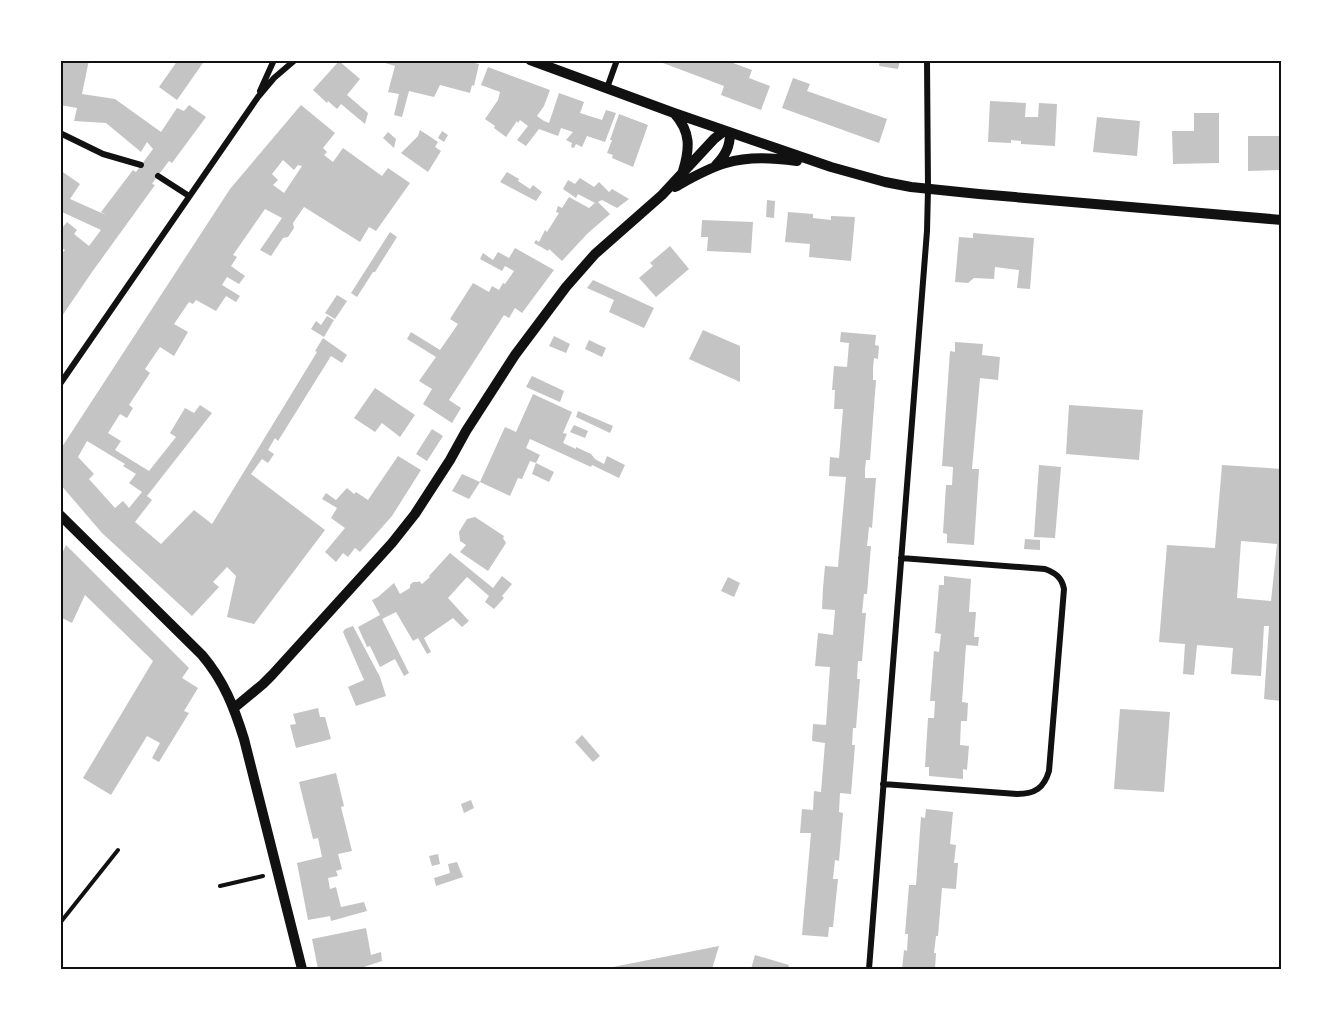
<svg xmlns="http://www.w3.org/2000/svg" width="1342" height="1029" font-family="Lato,sans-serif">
<rect width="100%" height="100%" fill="#fff"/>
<path fill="#c4c4c4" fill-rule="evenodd" d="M60 60H89L82 94 115 99 161 132 177 108 184 111 189 105 206 117 172 163 169 161 154 181 152 184 155 185 92 272 60 319V255L65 250 63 249 60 253V225L63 227 67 222 77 230 74 234 89 246 101 230 62 212 60 215V170L80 184 70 199 106 215 101 212 133 170 136 172 153 149 147 142 141 152 106 123 74 121 77 108 60 105Z
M178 60H205L177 100 159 87Z
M383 60H461L479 64 474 86 472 85 470 93 440 85 434 97 409 91 402 117 394 115 399 94 388 92 395 66 382 62Z
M655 60H725L752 70 749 78 770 86 761 110 721 95 724 86Z
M880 60H900L898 69 879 66Z
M339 61 360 79 347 95 368 113 365 124 341 104 337 109 328 101 327 103 313 90Z
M488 67 550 90 544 106 537 116 544 121 549 123 559 93 584 102 580 113 602 120 606 110 616 113 605 142 587 136 582 147 576 144 574 148 571 147 572 143 566 140 573 132 561 128 558 136 539 129 526 146 517 140 528 126 520 120 518 123 517 121 506 137 494 128 495 126 485 119 498 100 500 92 481 85Z
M793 78 810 84 807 91 887 119 879 143 782 108Z
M990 101 1026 103 1025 117H1038L1039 103 1057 104 1055 146 1021 144V141L1011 140V143L988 142Z
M301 105 335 133 323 148 327 152 324 155 333 162 343 148 382 176 388 168 410 183 376 231 369 227 360 242 304 207 293 223 294 228 288 237 283 238 271 256 260 250 282 218 265 209 233 255 237 257 231 266 245 276 239 284 227 277 222 285 240 296 236 302 226 296 216 311 196 300 193 304 189 302 174 324 188 332 174 356 160 347 145 369 150 373 129 405 133 408 127 418 120 414 108 433 121 441 115 450 149 471 176 437 170 433 185 408 194 413 200 405 212 413 147 496 152 500 135 522 161 544 194 510 212 524 317 352 315 351 323 338 347 355 342 363 331 356 278 441 275 438 268 450 274 454 268 463 262 459 251 474 325 530 254 624 227 617 236 576 227 567 213 582 219 587 192 616 102 533 60 484V450L230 189ZM283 160 294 170 298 165 302 166 284 193 273 185 278 180 272 174ZM87 441 125 464 123 466 136 474 129 483 142 492 129 508 123 501 115 508 89 479 94 474 78 457Z
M1194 113H1219V163L1173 164 1172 131H1194Z
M619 114 648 125 633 167 612 158 613 155 607 153 612 140H610Z
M1097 117 1140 121 1137 156 1093 152Z
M420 130 438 142 435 147 441 151 428 172 401 153 418 136Z
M442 131 448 135 444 142 438 138Z
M388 132 396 139 394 148 383 138Z
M1248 136H1282V170L1248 171Z
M507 172 519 179 518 181 530 189 533 185 542 192 536 201 500 182Z
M580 178 594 187 599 182 609 192 612 189 629 199 617 208 602 200 598 202 610 214 587 234 562 261 549 249 548 251 534 243 536 240 539 242 545 230 547 232 559 213 556 212 558 206 562 208 569 197 589 208 595 203 578 194 576 198 563 189 568 180 575 184Z
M767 200 775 201 774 218 766 217Z
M788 212 813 214V218L831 220V216L855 217 851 261 809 257 810 244 785 242Z
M702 220 753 222 751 253 707 251 708 237H701Z
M390 232 397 237 375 272H373L357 297 351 293Z
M973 233 1034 238 1030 289 1017 288 1019 270 995 267 994 279 974 278 968 283 955 282 959 237 973 238Z
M670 246 689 269 656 297 639 278 653 266 650 263Z
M515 248 554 270 522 313 515 308 509 318 504 315 449 400 461 408 452 423 423 404 432 389 419 381 436 357 407 339 411 332 440 350 458 324 450 319 473 283 489 292 492 286 499 290 503 283 505 284 514 271 505 266 502 271 480 259 483 253 493 260 498 252 509 258Z
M593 280 654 308 644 328 609 312 614 300 587 288Z
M337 295 347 301 335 319 325 313Z
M327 316 334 320 324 337 311 329 316 321 321 325Z
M703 330 740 346V382L689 359Z
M841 332 876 335 875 345 879 346 878 359 874 358 873 369V380H876L870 460H866L865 469V478H876L872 528 869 527 867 546H871L867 594H864L862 613H866L862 661H858L857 679H860L856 728H853L852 745H855L853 770 851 794 840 793 839 812 843 813 839 861 835 860 833 879H838L833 927H829L828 937 802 935 811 833H800L802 809 813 810 814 791 821 792 825 743 812 741 813 724 826 725 830 667 815 666 818 633 833 635 835 610 822 609 823 588 825 566 838 567 846 477 829 476 830 457 839 458 843 409H834L835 390H832L834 366 847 367 849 343 840 342Z
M554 336 570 344 566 353 549 346Z
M589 340 606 348 602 357 585 349Z
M955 342 983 344 982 355 1000 357 998 380 980 378 972 469H979L974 545 947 543V534L943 533 946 485H952L953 467 942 466 950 351 955 352Z
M532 376 564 391 560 402 526 387Z
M375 388 415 415 400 437 382 423 375 432 354 418Z
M533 394 572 412 563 433 567 434 563 443 576 449V447L591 454 595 459 604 464 607 456 625 465 619 478 592 465 591 467 530 439 526 448 540 455 536 463 530 461 522 479 518 478 510 496 480 482 505 427 516 432Z
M1069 405 1143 410 1139 460 1066 454Z
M578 411 613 426 610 433 576 417Z
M574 425 588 431 585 438 570 432Z
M432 429 443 436 427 461 416 454Z
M398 456 421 470 392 516 360 552 355 548 348 557 343 553 336 562 325 552 345 528 331 518 337 508 322 499 326 493 336 500 347 488 354 494 356 492 368 500Z
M536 463 554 472 549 482 532 474Z
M1039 465 1061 467 1055 538 1034 537Z
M1222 465 1282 469V701L1264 699 1269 626H1264L1261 676 1231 674 1233 648 1197 645 1194 675 1183 674 1185 644 1159 642 1167 545 1215 548ZM1241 541 1277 544 1271 601 1237 598Z
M462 474 480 482 469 499 452 491Z
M475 517 504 536 503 538 506 543 488 571 460 552 466 545 460 541 459 532 467 519Z
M1025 539 1040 540V550L1024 549Z
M66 545 189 668 182 678 198 688 184 711 189 713 159 762 152 758 160 743 147 736 111 795 83 778 153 661 85 595 72 623 60 617V558Z
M450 553 493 588 502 576 512 584 502 596 504 598 494 609 485 602 489 596 467 577 448 598 469 621 462 627 453 618 424 638 431 652 427 654 418 638 413 641 396 612 382 619 409 673 404 676 395 659 380 667 370 646 367 647 358 627 380 615 372 600 378 597 394 583 400 594 410 588V585L413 582H418L419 581 422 584 430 577 429 576Z
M944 576 971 579 969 612H976L974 637H979L978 646 966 645 962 702 968 703 967 721H961L960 745 969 746 967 770 963 769V779L929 776V767H925L928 718H934L935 701H930L934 651 939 652 941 634 935 633 939 585H944Z
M728 577 740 583 734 597 721 591Z
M353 626 380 677 386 696 356 706 348 687 364 680 343 632 345 629Z
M318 708 320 717H325L331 739 296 748 290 725 296 724 293 714Z
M1120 709 1170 712 1164 792 1114 789Z
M582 735 600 756 593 762 575 742Z
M336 773 344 806 341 807 352 851 338 854 342 869 336 871 338 876 328 878 330 889 336 887 341 907 364 902 367 911 331 921 330 916 308 920 297 863 322 857 318 838 313 839 299 782Z
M471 800 474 808 464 813 461 804Z
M926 809 953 812 950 844 956 845 954 863H958L956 889 942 888 938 936H936L934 953H936L935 969H902L904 950 907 951 908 934H905L909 885H916L921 817 925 818Z
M438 854 440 864 432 866 429 856Z
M457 862 463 877 436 886 434 878 450 873 448 864Z
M366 928 371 955 381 952 382 961 358 969H318L312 939Z
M719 946 712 969H608V968Z
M755 955 789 965 788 969H751Z"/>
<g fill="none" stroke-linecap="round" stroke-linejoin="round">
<path stroke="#111" stroke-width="4" d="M220 886 263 876
M60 923 118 850"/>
<path stroke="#111" stroke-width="6" d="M607 88 617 60
M260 91 274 60
M60 133 103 154 141 165
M158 176 189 196
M60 384 258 97 274 78 295 60
M883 784 1017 794C1035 794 1044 788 1049 771L1064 589C1062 578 1056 573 1045 569L901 558
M869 969 927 231 928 189 927 60"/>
<path stroke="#111" stroke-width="10" d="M530 60 674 113 831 167 885 182 911 187 979 194 1282 220
M674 113C691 132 690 148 683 171
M716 165C726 155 730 146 730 133
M675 187C691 178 708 168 726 163 749 156 774 158 797 161
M60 515 202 655C224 681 234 707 244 739L302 969
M234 708 263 684 272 675 392 543 415 514 450 460 466 431 515 355 566 287 595 254 662 195 714 139 724 131"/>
</g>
<rect width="1342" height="1029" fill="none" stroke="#ffffff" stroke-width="123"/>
<rect x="62" y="62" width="1218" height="906" fill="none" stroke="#111" stroke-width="2"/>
</svg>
